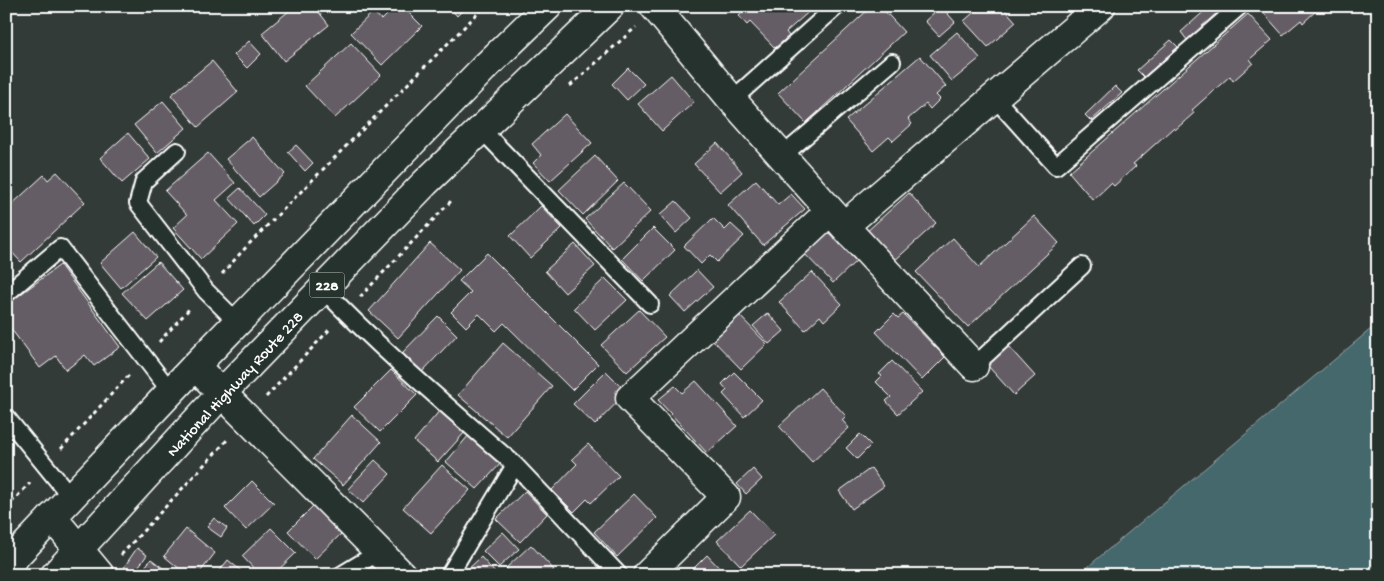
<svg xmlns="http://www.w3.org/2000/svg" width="1384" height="581" font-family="'Gochi Hand',sans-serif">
<rect width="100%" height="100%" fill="#333b38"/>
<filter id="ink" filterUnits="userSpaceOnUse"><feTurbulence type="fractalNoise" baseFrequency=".02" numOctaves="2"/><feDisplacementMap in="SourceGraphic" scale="10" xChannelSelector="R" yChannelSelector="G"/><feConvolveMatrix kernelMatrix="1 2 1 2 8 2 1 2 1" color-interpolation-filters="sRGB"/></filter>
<g filter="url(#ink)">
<path fill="#45676c" stroke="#8fa4a7" d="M1378 323V575H1078Z"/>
<path fill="#655d65" stroke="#fff" d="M295 6H314L329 25 284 61 262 33Z
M396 6H402L422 26 382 65 351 33 373 12 382 20Z
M448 6H467L457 16Z
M749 6H823L817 12 813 8 786 32 789 36 775 48 750 22 747 25 739 16Z
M872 6H880L904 32 806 123 778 93Z
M941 6 955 22 939 36 925 21Z
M981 6H1002L1016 22 988 47 964 21Z
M1210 6 1218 12 1187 40 1181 32Z
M1263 6H1319L1320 7 1303 23 1301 20 1283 35 1260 9Z
M1248 14 1272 40 1250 59 1253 63 1233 81 1230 76 1192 110 1194 113 1175 130 1173 128 1133 164 1136 166 1114 186 1111 183 1093 200 1069 172Z
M957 32 980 58 952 81 930 55Z
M1171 40 1178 47 1144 77 1137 70Z
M249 41 261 54 247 68 234 55Z
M351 43 381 75 335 118 305 86Z
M920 56 946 86 936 95 940 99 930 109 926 104 908 119 912 124 893 141 889 137 873 151 846 120Z
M212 61 238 92 198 127 171 95Z
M628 68 644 84 627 100 612 84Z
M671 75 694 102 662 131 638 104Z
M1115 86 1122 93 1091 121 1085 115Z
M163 101 186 128 157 153 134 125Z
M565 114 592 143 550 181 533 163 541 155 532 144Z
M128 133 150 159 122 183 100 158Z
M252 137 285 174 259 197 226 159Z
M717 143 742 172 720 192 694 164Z
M296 145 313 163 305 171 288 152Z
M208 153 235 183 216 200 238 224 201 259 173 228 187 215 165 191Z
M595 156 618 181 583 215 559 190Z
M57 172 85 202 21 262 6 246V205L9 207 44 175 48 180Z
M756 180 778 205 791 194 805 209 763 245 728 205Z
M624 183 651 211 612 248 585 219Z
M240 188 265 215 254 226 229 198Z
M909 193 936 223 892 263 865 233Z
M676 201 692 218 676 233 660 215Z
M541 206 562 228 530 258 510 236Z
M1034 216 1059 243 968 327 916 272 953 238 979 267Z
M713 218 725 230 731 224 744 236 717 262 710 255 701 264 684 246Z
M653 228 675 250 643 281 622 259Z
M826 230 856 261 833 283 799 248Z
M135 232 156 257 121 288 100 263Z
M430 243 460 270 398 338 369 311Z
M575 244 595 266 565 293 545 271Z
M487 253 598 364 572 390 504 323 496 331 479 314 466 327 451 312 471 292 459 281Z
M158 262 183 290 148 321 122 293Z
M60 265 120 347 94 366 85 355 66 370 56 356 40 368 6 322V305Z
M697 270 713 287 685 312 670 296Z
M812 272 842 304 824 321 820 316 805 330 779 302Z
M605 278 627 300 595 330 574 308Z
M639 310 665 337 627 372 601 345Z
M737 313 767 344 741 369 711 338Z
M768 313 784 331 769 344 753 326Z
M894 314 898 318 903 314 945 357 922 380 876 332Z
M438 316 457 335 422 372 402 353Z
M503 343 552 386 507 437 458 395Z
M1008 346 1035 376 1014 395 988 366Z
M892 361 922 392 898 414 886 401 891 397 876 382 882 376 879 374Z
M391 370 417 395 380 432 354 407Z
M606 371 627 392 595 425 573 404Z
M734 372 762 400 744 417 723 394 727 390 722 384Z
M696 381 737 426 707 453 658 400 675 386 682 393Z
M820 388 846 416 842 420 849 428 812 462 779 426Z
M441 409 466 431 438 462 414 441Z
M352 415 381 442 343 485 313 459Z
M860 434 871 445 857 459 846 448Z
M469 435 502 462 477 489 446 462Z
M588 444 619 476 591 503 587 499 574 512 552 490 577 464 572 459Z
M375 460 390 474 363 503 348 489Z
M442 465 470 490 431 533 403 508Z
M871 468 884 486 852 509 839 491Z
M753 469 762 479 746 494 737 484Z
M252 481 274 503 246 530 225 508Z
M525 491 547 514 520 542 496 519Z
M634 494 657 518 617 557 594 532Z
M315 504 342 533 315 559 288 531Z
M750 510 774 535 741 566 717 541Z
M214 518 227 528 221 537 207 527Z
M271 528 296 553 273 575H260L242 556Z
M186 529 215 553 198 575H187L164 556Z
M503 532 519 549 499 567 483 551Z
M531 545 554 570 548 575H512L506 568Z
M137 548 147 555 133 574 124 567Z
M707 555 726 575H687Z
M481 557 497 575H466L464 573Z
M151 559 172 575H139Z
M228 560 246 575H216Z"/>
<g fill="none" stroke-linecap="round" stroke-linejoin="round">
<g stroke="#fff" stroke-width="20">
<path id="lane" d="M994 97 1056 166 1240 6
M732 100 837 6
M481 129 650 304
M177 151 144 181 138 203 206 291 237 322
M781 157 892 62
M323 289C383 352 450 408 515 465L449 575
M6 294 60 248 171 392
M974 366 1082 266
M6 417 71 497
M515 465 619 575
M341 575 379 552"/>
</g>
<g stroke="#fff" stroke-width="31">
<path id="street" d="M654 6 732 100 844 226 1101 6
M844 226 974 366
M195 366 402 575
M52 517 100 575
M647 575 726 497 630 398 830 211"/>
</g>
<g stroke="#fff" stroke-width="31">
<path id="highway" d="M6 566 195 366 484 68 548 6
M55 575 222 393 425 183 610 6"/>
</g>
<path stroke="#fff" stroke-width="3" stroke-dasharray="4 4" stroke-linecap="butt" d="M570 86 636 27
M222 274 247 246 485 6
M360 297 452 200
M159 342 190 308
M266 397 330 329
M61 449 130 374
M6 508 30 483
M121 555 228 439"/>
<use href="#lane" stroke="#26332d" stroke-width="16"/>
<use href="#street" stroke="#26332d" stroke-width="28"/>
<use href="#highway" stroke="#26332d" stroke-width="28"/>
</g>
</g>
<g text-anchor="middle" stroke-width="4" stroke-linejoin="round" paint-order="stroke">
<rect fill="#26332d" stroke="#bec2c0" stroke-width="1" x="309.5" y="272.5" width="35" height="25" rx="4"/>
<g font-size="15" font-weight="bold" fill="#fff">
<text x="327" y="290">228</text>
</g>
<g font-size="16" fill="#fff" stroke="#26332d">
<text transform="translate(234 383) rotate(-47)" y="6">National Highway Route 228</text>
</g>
</g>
<rect width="1384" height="581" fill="none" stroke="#26332d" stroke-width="25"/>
<rect x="12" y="12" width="1359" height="556" fill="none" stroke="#fff" stroke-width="2" filter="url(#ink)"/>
</svg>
